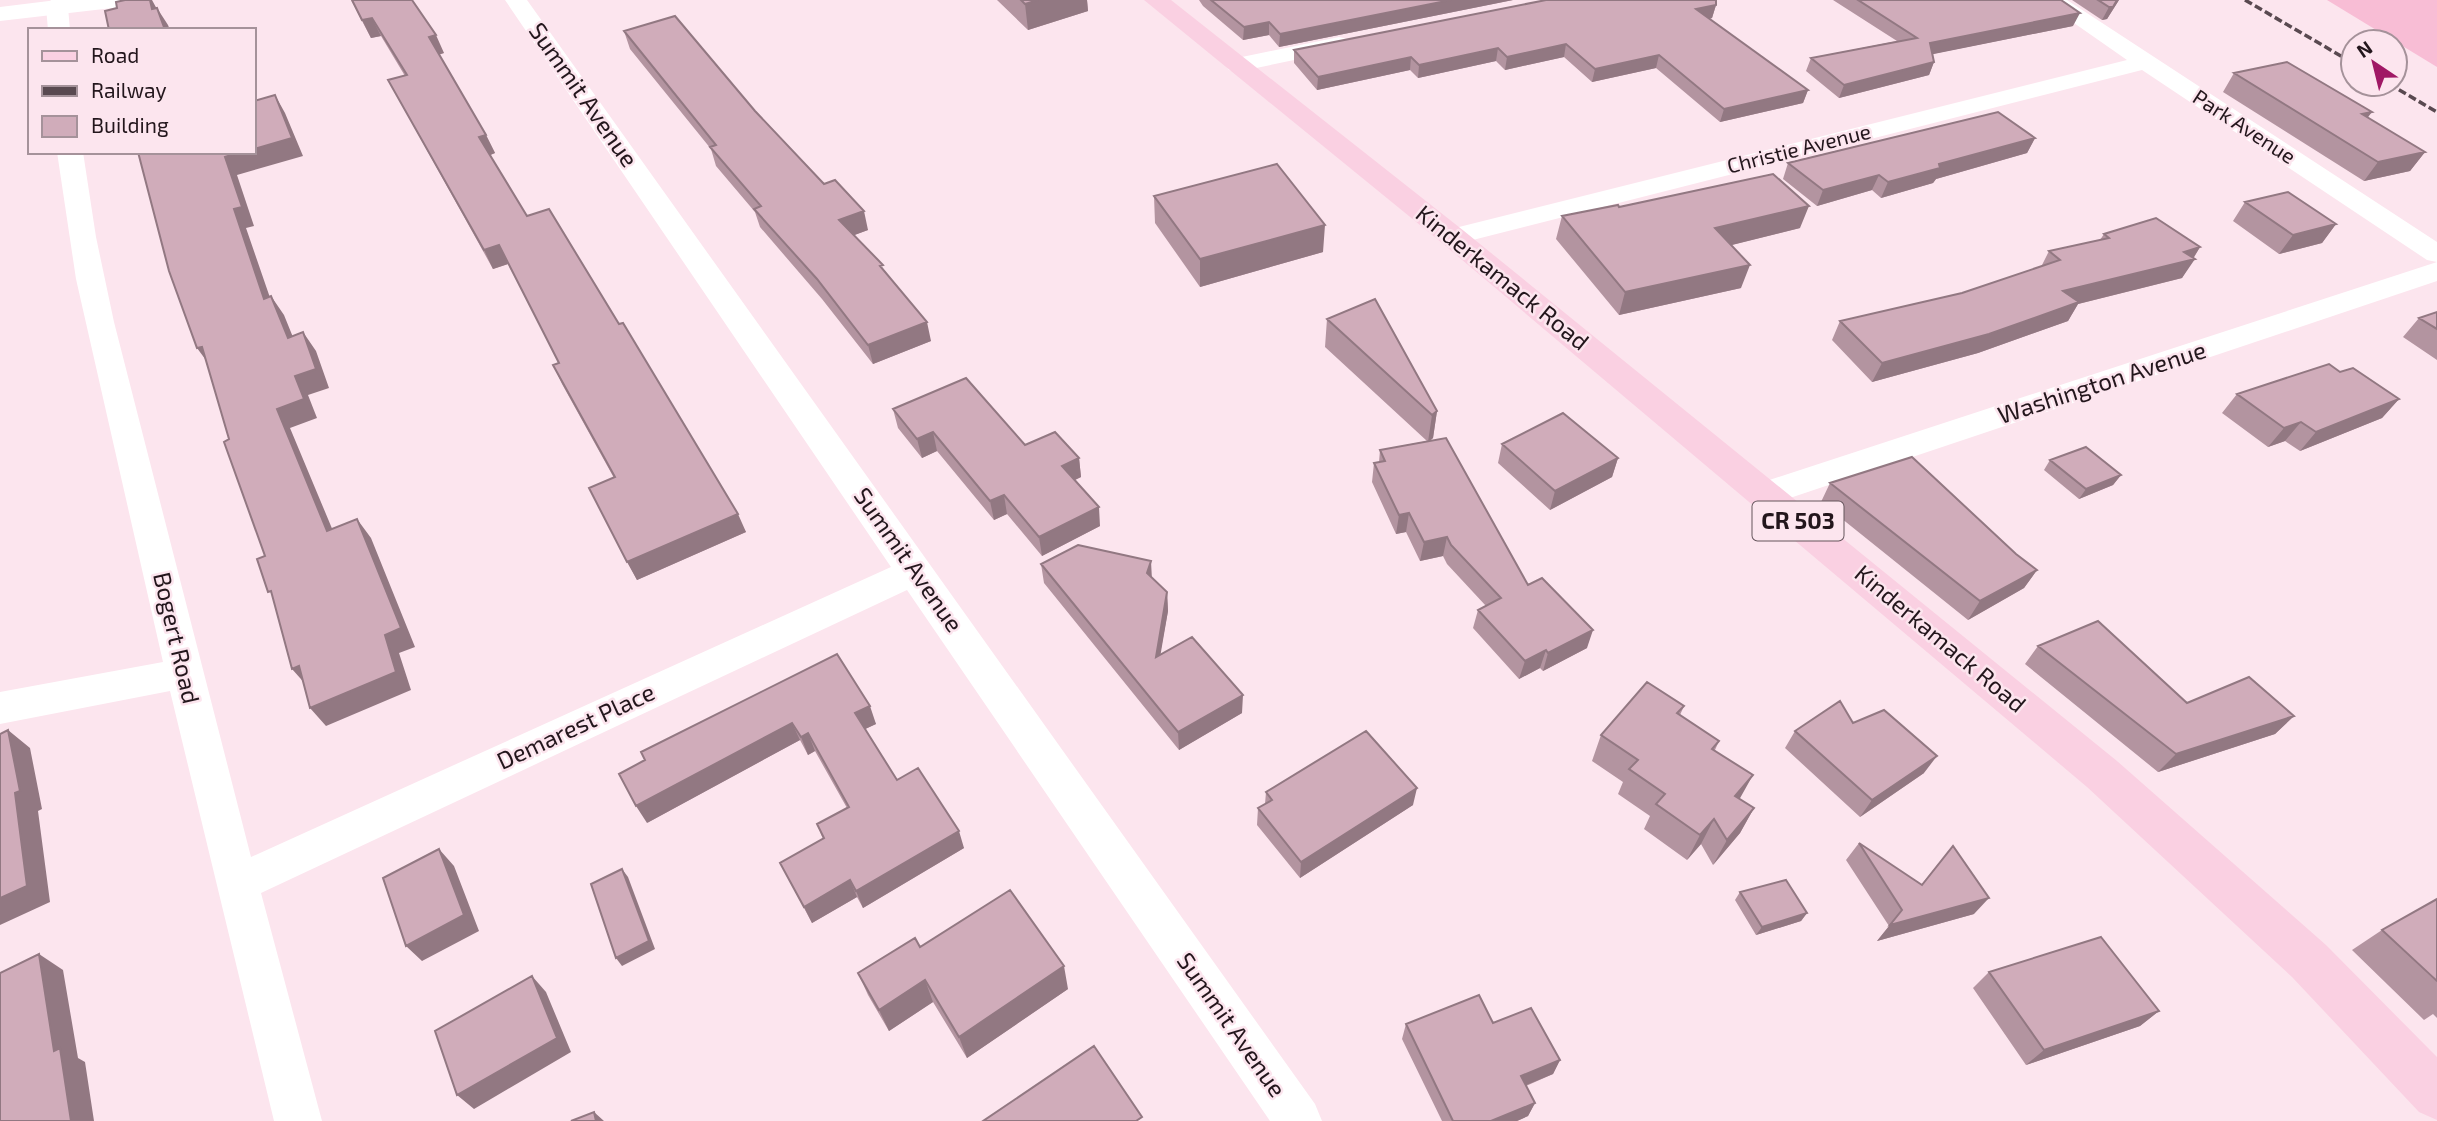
<svg xmlns="http://www.w3.org/2000/svg" width="2437" height="1121" font-family="'Exo 2',sans-serif">
<rect width="100%" height="100%" fill="#fce5ee"/>
<path fill="#f8bdd5" d="M2327 0H2437V67Z"/>
<g fill="none" stroke-linecap="round" stroke-linejoin="round">
<path fill="#fff" fill-rule="evenodd" d="M51 0H73L68 7 70 30H48L46 7Z
M505 0H527L1315 1104 1322 1121H1270L907 590 261 893 322 1121H274L170 691 0 724V692L163 662 76 279 57 152H83L96 237 114 322 251 857 891 567Z
M2041 0H2067L2437 242V281L1766 506 1754 503 1749 494 1754 485 2437 262 2427 260 2142 70 1453 245 1443 243 1439 237 1443 231 2127 60Z
M1339 37 1347 39 1351 44 1347 49 1237 72 1229 70 1225 65 1229 60 1237 58Z"/>
<path fill="#fff" fill-rule="evenodd" d="M57 0H133L130 5 121 7 0 21V7Z"/>
<path fill="#fad0e2" fill-rule="evenodd" d="M1144 0H1171L1464 231 2117 761 2326 945 2437 1057V1120L2419 1112 2292 977 2087 787 1442 243Z"/>
<path stroke="#594950" stroke-width="3.5" stroke-dasharray="8 3.5" stroke-linecap="butt" d="M2245 0 2353 63
M2389 84 2437 112"/>
</g>
<path fill="#b394a0" d="M351 0 444 53 439 54 486 135 495 153 490 155 527 216 746 532 637 580 589 488 614 478 562 384 553 365 559 363 508 264 493 269 388 80 405 76 381 36 371 38Z
M997 0H1087L1088 11 1028 30Z
M1199 0H1513L1279 47 1269 35 1243 40 1203 6Z
M1833 0H2061L2073 26 1932 54 1934 62 1929 75 1839 98 1806 71 1811 58 1897 41Z
M2072 0H2119L2107 19 2102 20Z
M1716 5 1712 18 1709 19 1808 90 1803 103 1720 122 1656 68 1592 82 1564 57 1505 70 1496 61 1418 78 1410 70 1317 90 1294 63V50Z
M624 31 755 111 868 230 854 235 885 271 931 341 873 364 822 299 760 227 755 212 716 166 711 149 630 49Z
M2234 73 2368 118 2425 152 2410 171 2364 181 2223 92Z
M2035 138 2027 153 1936 179 1933 183 1881 198 1872 190 1817 206 1783 179 1788 163Z
M1154 196 1323 252 1200 287 1155 223Z
M2245 202 2336 224 2322 243 2279 254 2233 221Z
M1619 207 1800 228 1731 245 1741 288 1619 315 1556 239 1562 216Z
M2104 234 2200 247 2182 278 2078 304 2068 321 1978 353 1872 382 1832 340 1840 321 1962 293 2041 267 2049 251 2100 240Z
M2437 312V360L2403 337 2419 318Z
M1327 319 1437 411 1433 438 1430 441 1528 585 1587 648 1543 671 1540 668 1519 679 1473 628 1478 610 1486 606 1447 564 1443 556 1420 561 1406 532 1396 534 1372 482 1374 463 1379 462 1380 450 1427 441 1325 347Z
M2340 372 2399 399 2382 418 2300 451 2285 441 2268 447 2222 413 2237 394Z
M893 409 1025 445 1079 458 1081 477 1075 480 1100 526 1042 556 1007 514 994 520 937 451 922 458 898 428Z
M1502 444 1618 458 1612 477 1550 510 1498 463Z
M2050 460 2121 475 2113 485 2079 499 2044 470Z
M1830 483 2037 570 2024 588 1968 620 1821 502Z
M1041 564 1152 578 1167 592 1168 611 1160 654 1242 713 1179 750 1044 583Z
M2038 646 2187 703 2294 716 2275 734 2158 772 2025 664Z
M837 654 876 724 865 729 897 780 964 848 863 908 857 897 812 923 780 863 823 839 817 824 847 808 815 751 808 755 800 740 647 823Z
M1684 706 1680 715 1719 741 1715 750 1740 799 1754 808 1740 833 1713 865 1701 844 1687 860 1644 829 1650 816 1618 794 1623 782 1592 761 1601 735Z
M1853 723 1924 773 1860 817 1785 748 1795 731Z
M1266 792 1413 805 1300 878 1257 825 1258 808 1265 804Z
M1859 843 1921 885 1953 846 1974 914 1877 941 1889 926 1846 860Z
M1740 892 1807 913 1801 921 1756 935 1735 900Z
M2437 899V1018L2433 1014 2424 1020 2352 950 2382 930Z
M920 947 1068 989 967 1058 933 1002 889 1031 868 995 858 973Z
M1989 972 2159 1011 2140 1026 2026 1065 1973 988Z
M1406 1024 1560 1060 1553 1074 1526 1086 1535 1103 1528 1116 1517 1121H1442L1402 1039Z"/>
<path fill="#927882" d="M150 0H152L158 11 157 8 168 25 170 30H165L152 9Z
M1038 0H1087L1088 11 1028 30 1025 4Z
M1451 0H1513L1279 47 1280 34Z
M2117 0H2119L2107 19 2102 20 2109 7Z
M1716 5 1712 18 1692 22 1696 9Z
M2080 13 2073 26 1924 56 1930 43Z
M372 18 381 36 371 38 362 20Z
M1269 22V35L1243 40 1244 27Z
M436 35 444 53 438 55 429 37Z
M1566 44 1564 57 1505 70 1507 57Z
M1498 48 1496 61 1418 78 1419 65Z
M1659 55 1656 68 1592 82 1595 69Z
M1411 57 1410 70 1317 90 1318 77Z
M1934 62 1929 75 1839 98 1844 85Z
M1808 90 1803 103 1720 122 1724 109Z
M275 95 285 113 303 156 237 175 254 226 246 228 277 318 264 299 234 209 225 157 241 152H254V149Z
M2372 112 2358 130 2362 114Z
M486 135 495 153 488 156 479 137Z
M2035 138 2027 153 1936 179 1933 183 1881 198 1888 182 1939 164Z
M2425 152 2410 171 2364 181 2378 162Z
M1879 175 1872 190 1817 206 1823 190Z
M1809 206 1800 228 1708 251 1715 228Z
M864 211 868 230 844 239 839 220Z
M2336 224 2322 243 2279 254 2293 235Z
M1325 225 1323 252 1200 287V259Z
M499 245 508 264 493 269 484 250Z
M2200 247 2192 260 2195 259 2182 278 2078 304 2068 321 1978 353 1872 382 1882 363 2063 291Z
M1750 265 1741 288 1619 315 1625 292Z
M271 296 284 315 301 357 288 338Z
M927 322 931 341 873 364 868 345Z
M303 332 316 351 329 388 308 395 317 418 290 428 341 550 327 531 277 409 295 376Z
M202 347 211 367 197 348Z
M2399 399 2382 418 2300 451 2316 432Z
M1437 411 1433 438 1428 442 1432 415Z
M2301 422 2285 441 2268 447 2284 428Z
M933 432 937 451 922 458 917 439Z
M1079 458 1081 477 1064 485 1062 466Z
M1618 458 1612 477 1550 510 1555 491Z
M2121 475 2113 485 2079 499 2086 489Z
M1004 495 1007 514 994 520 990 501Z
M1099 507 1100 526 1042 556 1039 537Z
M1409 513 1406 532 1396 534 1399 515Z
M738 514 746 532 637 580 627 562Z
M357 519 371 538 415 647 399 653 411 690 326 726 310 708 385 635Z
M1447 537 1443 556 1420 561 1424 542Z
M1151 561 1152 580 1147 573Z
M2037 570 2024 588 1968 620 1980 601Z
M1167 592 1168 611 1157 675 1156 657Z
M1593 630 1587 648 1543 671 1548 653Z
M1546 650 1540 668 1519 679 1525 661Z
M299 666 308 687 292 669Z
M1243 695 1242 713 1179 750 1178 732Z
M870 706 876 724 861 731 855 713Z
M2294 716 2275 734 2158 772 2176 754Z
M792 723 800 740 647 823 636 806Z
M8 730 30 748 42 809 38 811 50 902 0 925V898Z
M808 733 815 751 808 755 801 737Z
M1937 756 1924 773 1860 817 1872 800Z
M1753 775 1739 800 1735 796Z
M1417 788 1413 805 1300 878 1301 862Z
M1754 808 1740 833 1713 865 1727 840Z
M1714 819 1701 844 1687 860 1700 835Z
M959 831 964 848 863 908 856 891Z
M439 849 454 866 479 931 422 961 406 946Z
M622 869 628 877 655 949 622 966 616 958Z
M850 880 857 897 812 923 804 907Z
M1989 898 1974 914 1877 941 1890 925Z
M1807 913 1801 921 1756 935 1762 927Z
M39 954 63 970 78 1058 85 1062 94 1121H71L54 1051Z
M1064 966 1068 989 967 1058 959 1037Z
M532 976 546 992 571 1052 474 1109 457 1095Z
M925 980 933 1002 889 1031 879 1010Z
M2159 1011 2140 1026 2026 1065 2044 1050Z
M1560 1060 1553 1074 1514 1090 1521 1076Z
M1535 1103 1528 1116 1517 1121H1491Z
M594 1112 604 1121H596Z"/>
<path fill="#d0acba" stroke="#927882" stroke-width="2" d="M125 0H150L152 9 157 8 165 30H109L105 11 117 8 116 2Z
M352 0H412L436 35 429 37 486 135 479 137 527 216 549 209 619 324 623 323 738 514 627 562 589 488 615 477 553 365 559 363 499 245 484 250 388 80 407 75 372 18 362 20Z
M1021 0H1038L1025 4Z
M1211 0H1451L1280 34 1269 22 1244 27Z
M1546 0H1716V5L1696 9 1808 90 1724 109 1659 55 1595 69 1566 44 1507 57 1498 48 1419 65 1411 57 1318 77 1294 50Z
M1858 0H2061L2080 13 1930 43 1934 62 1844 85 1811 58 1917 38Z
M2098 0H2117L2113 7H2109Z
M675 16 755 111 824 184 835 180 864 211 839 220 883 265 880 266 927 322 868 345 817 279 754 209 761 206 710 147 716 145 624 31Z
M2287 62 2372 112 2362 114 2425 152 2378 162 2234 73Z
M275 95 292 138 254 149V101Z
M1998 112 2035 138 1939 164 1940 168 1888 182 1879 175 1823 190 1788 163Z
M138 152H241L225 157 242 207 234 209 264 299 271 296 288 338 303 332 316 369 295 376 304 399 277 409 327 531 357 519 401 628 385 635 396 672 310 708 299 666 292 669 271 591 268 592 257 559 265 556 224 442 229 439 202 347 197 348 169 271Z
M1277 164 1325 225 1200 259 1154 196Z
M1773 174 1809 206 1715 228 1750 265 1625 292 1562 216 1618 205 1619 207Z
M2288 192 2336 224 2293 235 2245 202Z
M2156 218 2200 247 2184 252 2195 259 2063 291 2079 302 1989 334 1882 363 1840 321 1962 293 2060 260 2049 251 2109 238 2104 234Z
M1375 299 1437 411 1432 415 1327 319Z
M2437 312V329L2419 318Z
M2329 364 2340 372 2353 368 2399 399 2316 432 2301 422 2284 428 2237 394Z
M966 378 1025 445 1055 432 1079 458 1062 466 1099 507 1039 537 1004 495 990 501 933 432 917 439 893 409Z
M1563 413 1618 458 1555 491 1502 444Z
M1446 438 1528 585 1542 578 1593 630 1548 653 1546 650 1525 661 1478 610 1501 598 1451 545 1447 537 1424 542 1409 513 1399 515 1374 463 1385 461 1380 450Z
M2086 447 2121 475 2086 489 2050 460Z
M1912 457 2016 554 2037 570 1980 601 1830 483Z
M1078 545 1151 561 1147 573 1167 592 1156 657 1192 637 1243 695 1178 732 1041 564Z
M2098 621 2187 703 2249 677 2294 716 2176 754 2038 646Z
M837 654 870 706 855 713 897 780 918 768 959 831 856 891 850 880 804 907 780 863 824 838 817 824 849 807 808 733 801 737 792 723 636 806 619 774 645 760 641 752Z
M1647 682 1684 706 1677 713 1719 741 1712 749 1753 775 1735 796 1754 808 1727 840 1714 819 1700 835 1656 804 1665 794 1629 769 1638 760 1601 735Z
M1840 701 1853 723 1884 710 1937 756 1872 800 1795 731Z
M8 730 20 791 15 793 27 886 0 898V734Z
M1366 731 1417 788 1301 862 1258 808 1272 800 1266 792Z
M1859 843 1922 885 1953 846 1989 898 1890 925 1902 910Z
M439 849 464 915 406 946 383 878Z
M622 869 649 941 616 958 591 884Z
M1786 880 1807 913 1762 927 1740 892Z
M1010 890 1064 966 959 1037 925 980 879 1010 858 973 915 938 920 947Z
M2437 899V981L2382 930Z
M2101 937 2159 1011 2044 1050 1989 972Z
M39 954 54 1051 60 1048 71 1121H0V973Z
M532 976 557 1038 457 1095 435 1031Z
M1479 995 1493 1023 1531 1008 1560 1060 1521 1076 1535 1103 1491 1121H1453L1406 1024Z
M1094 1046 1142 1117 1136 1121H983Z
M594 1112 596 1121H571Z"/>
<g text-anchor="middle" stroke-width="5" stroke-linejoin="round" paint-order="stroke">
<g font-size="21" fill="#23161c" stroke="#fce5ee">
<text transform="translate(2244 127) rotate(33)" y="7">Park Avenue</text>
<text transform="translate(1799 149) rotate(-14)" y="7">Christie Avenue</text>
</g>
<rect fill="#fce5ee" stroke="#64545b" stroke-width="2" x="1752.5" y="501.5" width="91" height="39" rx="5"/>
<g font-size="23" font-weight="bold" fill="#23161c">
<text x="1798" y="529">CR 503</text>
</g>
<g font-size="24" fill="#23161c" stroke="#fce5ee">
<text transform="translate(583 95) rotate(55)" y="8">Summit Avenue</text>
<text transform="translate(1502 278) rotate(39)" y="8">Kinderkamack Road</text>
<text transform="translate(2102 383) rotate(-18)" y="8">Washington Avenue</text>
<text transform="translate(908 560) rotate(55)" y="8">Summit Avenue</text>
<text transform="translate(176 638) rotate(77)" y="8">Bogert Road</text>
<text transform="translate(1940 639) rotate(40)" y="8">Kinderkamack Road</text>
<text transform="translate(576 727) rotate(-25)" y="8">Demarest Place</text>
<text transform="translate(1231 1025) rotate(55)" y="8">Summit Avenue</text>
</g>
</g>
<rect x="28" y="28" width="228" height="126" fill="#fce5ee" stroke="#a5929a" stroke-width="2"/>
<rect x="42" y="51" width="35" height="10" fill="#fad0e2" stroke="#a5929a" stroke-width="2"/>
<text x="91" y="63" font-size="21" fill="#23161c">Road</text>
<rect x="42" y="86" width="35" height="10" fill="#594950" stroke="#a5929a" stroke-width="2"/>
<text x="91" y="98" font-size="21" fill="#23161c">Railway</text>
<rect x="42" y="116" width="35" height="21" fill="#d0acba" stroke="#a5929a" stroke-width="2"/>
<text x="91" y="133" font-size="21" fill="#23161c">Building</text>
<g transform="translate(2374 63) rotate(325)"><circle r="33" fill="#fce5ee" stroke="#a5929a" stroke-width="2"/>
<path d="M0-5L12 26L0 18L-12 26Z" fill="#a01865"/>
<text y="-10" font-size="19" font-weight="bold" text-anchor="middle" fill="#23161c">N</text>
</g>
</svg>
